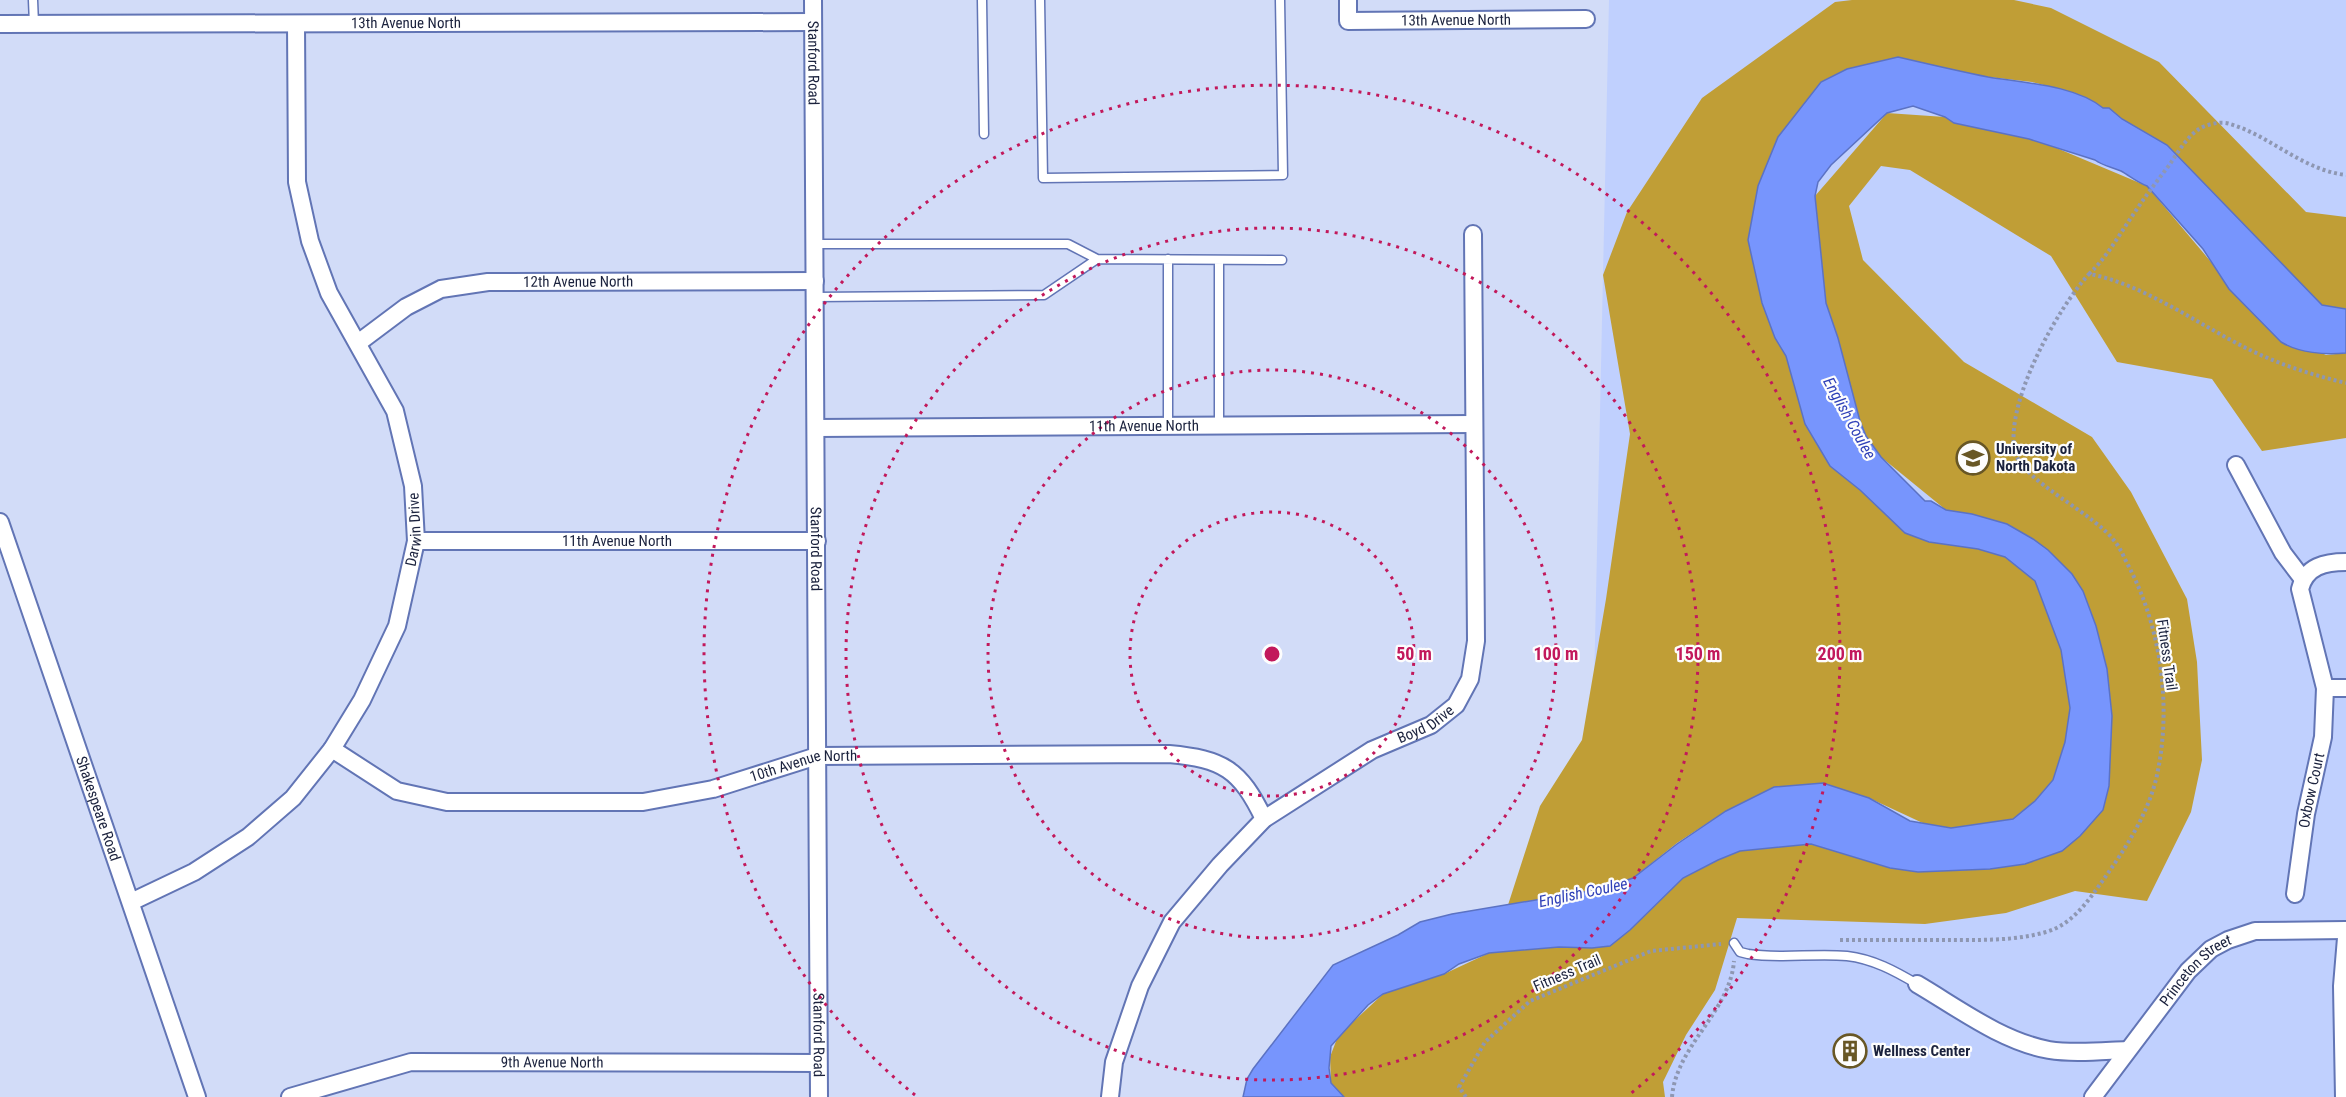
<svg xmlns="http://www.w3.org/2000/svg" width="2346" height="1097" font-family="'Roboto Condensed',sans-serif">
<rect width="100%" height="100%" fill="#d2dcf8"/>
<path fill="#c0d0fe" d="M1609 0H2346V1097H1308L1339 1005 1589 916Z"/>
<path fill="#c09e36" d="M1852 0H2014L2051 8 2159 62 2306 212 2346 217V309L2322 305 2167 145 2075 93 2032 82 1989 77 1800 110 1778 137 1786 356 1830 466 1860 490 1978 549 2005 557 2035 581 2061 650 2070 708 2065 742 2053 780 2035 801 2013 819 1951 828 1927 825 1869 798 1774 787 1726 811 1677 843 1633 878 1601 889 1508 905 1540 806 1582 740 1606 599 1630 434 1603 275 1627 212 1702 98 1835 2Z
M1887 113 1945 117 2047 144 2147 186 2265 326 2326 355 2346 353V438L2262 451 2212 379 2117 362 2051 256 1910 170 1881 166 1849 206 1863 260 1964 362 2092 437 2131 492 2187 599 2197 662 2202 760 2191 812 2147 901 2075 891 2006 913 1925 924 1737 918 1715 990 1686 1035 1663 1082 1665 1097H1344L1331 1083 1330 1057 1338 1036 1383 994 1444 974 1489 953 1559 947 1592 948 1630 930 1683 878 1718 860 1740 851 1811 844 1890 868 1918 872 1990 869 2025 864 2112 716 2107 669 2096 626 2083 591 1946 510 1881 457 1866 436 1853 401 1838 338 1826 303 1815 196Z"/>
<path fill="#7795fd" stroke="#5b72c3" stroke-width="1.5" d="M1898 57C1928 64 1958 71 1988 77 2024 83 2075 85 2103 108H2109L2122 119 2167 145 2322 305 2346 309V353C2325 355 2299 353 2281 342L2229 289 2203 249 2147 186C2137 182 2130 176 2121 171 2112 167 2103 166 2095 160L2029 139 1954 123 1945 117 1913 106 1887 113 1831 165 1818 182 1815 196 1826 303 1838 338 1860 421 1866 436 1881 457 1925 501H1931L1946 510 1972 514 2007 524 2033 539 2048 550 2072 574 2083 591 2096 626 2107 669 2112 716 2109 786 2103 810 2080 836 2062 851 2025 864 1990 869 1918 872 1890 868 1811 844 1740 851 1718 860 1683 878 1630 930 1610 946 1592 948 1559 947 1489 953 1459 964 1444 974 1383 994 1368 1005 1331 1046 1329 1068 1331 1083 1344 1097H1243L1247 1079 1253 1069 1333 965 1398 935 1420 922 1452 914 1601 889 1633 878 1677 844 1726 811 1774 787 1823 783 1869 798 1910 821 1951 828 2013 819 2035 801 2053 780 2065 742 2070 708 2061 650 2035 581 2005 557 1978 549 1929 542 1905 533 1860 490 1830 466 1805 424 1786 356 1775 338 1762 303 1748 240 1758 186 1778 137 1821 82 1847 69Z"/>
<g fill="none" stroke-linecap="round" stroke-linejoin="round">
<g stroke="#6275b5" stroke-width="11">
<path id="lane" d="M33 0 34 24
M982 0 984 134
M1040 0 1043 178 1283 175 1280 0
M815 244H1068L1097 259
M1168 259V426
M815 297 1044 295 1097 259 1282 260
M1219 425V260
M1734 943 1740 952 1748 954C1781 959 1814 953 1847 956 1873 959 1895 971 1917 984"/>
</g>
<g stroke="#6275b5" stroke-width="20">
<g id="street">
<path id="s1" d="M813 0 819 1097"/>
<path id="s2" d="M1348 0V21L1586 19"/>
<path id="s3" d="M0 24 813 22"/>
<path id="s4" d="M358 343 406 307 441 289 488 282 815 281"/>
<path id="s5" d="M816 428 1474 424"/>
<path d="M2236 465 2283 553 2302 578"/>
<path id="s6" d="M0 522 197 1097"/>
<path id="s7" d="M416 541H817"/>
<path d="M2325 688 2300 589C2306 566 2325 562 2346 562"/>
<path id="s8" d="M332 749 397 791 447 802H643L713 789 817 756 1169 754C1223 759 1240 769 1264 819"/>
<path id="s9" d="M2295 894 2306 814 2323 737 2325 688H2346"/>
<path id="s10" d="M131 902 194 872 248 837 293 798 332 749 362 700 397 626 416 541 413 486 395 411 329 293 310 241 297 182 296 24"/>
<path d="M1917 984C1958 1008 2001 1041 2049 1050 2073 1054 2102 1051 2127 1050"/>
<path id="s11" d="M290 1097 411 1062 818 1063"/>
<path id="s12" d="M1110 1097 1114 1062 1140 986 1172 922 1220 865 1264 819 1372 750 1431 725 1456 705 1470 679 1476 641 1473 234"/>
<path id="s13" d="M2093 1097 2188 971 2211 949 2228 940 2255 931 2346 930"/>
<path d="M2344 1097 2342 986 2346 938"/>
</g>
</g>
<path stroke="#8e97b2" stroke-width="4" stroke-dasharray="3 3" stroke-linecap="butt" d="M2089 274C2108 256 2120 233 2135 212 2146 195 2158 180 2170 164 2178 152 2187 137 2199 129 2207 124 2221 121 2230 124 2271 136 2302 170 2346 175
M1840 940C1876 940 1912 940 1948 940 1980 940 2015 941 2046 932 2074 924 2090 898 2106 876 2127 846 2149 812 2157 775 2172 706 2161 627 2128 565 2124 558 2121 549 2116 543 2095 513 2023 482 2015 452 2004 404 2057 309 2089 274 2141 283 2198 324 2246 348 2278 364 2312 375 2346 383
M1466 1097 1459 1087 1485 1042 1530 1001 1651 951 1721 944
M1672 1097C1676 1046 1730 1012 1734 961"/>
<use href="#lane" stroke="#fff" stroke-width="8"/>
<use href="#street" stroke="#fff" stroke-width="16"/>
</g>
<g fill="none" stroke="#c2185b" stroke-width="3" stroke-dasharray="3 6">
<circle cx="1272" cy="654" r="142"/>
<circle cx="1272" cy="654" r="284"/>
<circle cx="1272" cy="654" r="426"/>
<path d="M915 1095A568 568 0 1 1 1629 1095"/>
</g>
<defs>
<g id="university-ring" transform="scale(1.725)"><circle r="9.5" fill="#fdfdfd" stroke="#685725" stroke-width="1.5"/><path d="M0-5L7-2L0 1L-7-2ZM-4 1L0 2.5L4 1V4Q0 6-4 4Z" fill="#685725"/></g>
<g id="building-ring" transform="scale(1.725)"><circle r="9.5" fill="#fdfdfd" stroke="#685725" stroke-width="1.5"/><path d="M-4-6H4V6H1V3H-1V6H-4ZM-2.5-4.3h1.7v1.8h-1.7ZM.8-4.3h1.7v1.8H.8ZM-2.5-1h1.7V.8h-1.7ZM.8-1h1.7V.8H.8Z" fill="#685725"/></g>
</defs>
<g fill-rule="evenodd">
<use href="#university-ring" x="1973" y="458"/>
<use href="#building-ring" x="1850" y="1051"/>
</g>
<g text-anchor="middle" stroke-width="4.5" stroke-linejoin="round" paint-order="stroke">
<g font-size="15" fill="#1b223d" stroke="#fdfdfd">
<text dy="5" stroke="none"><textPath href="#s2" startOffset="129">13th Avenue North</textPath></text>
<text dy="5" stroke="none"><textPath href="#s3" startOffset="406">13th Avenue North</textPath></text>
<text dy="5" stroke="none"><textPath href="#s1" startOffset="63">Stanford Road</textPath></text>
<text dy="5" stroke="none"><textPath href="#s4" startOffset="237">12th Avenue North</textPath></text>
<text dy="5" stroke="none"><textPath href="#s5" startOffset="328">11th Avenue North</textPath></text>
<text dy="5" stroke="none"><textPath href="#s10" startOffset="494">Darwin Drive</textPath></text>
<text dy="5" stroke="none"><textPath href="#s7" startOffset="201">11th Avenue North</textPath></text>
<text dy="5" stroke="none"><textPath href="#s1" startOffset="549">Stanford Road</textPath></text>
<text transform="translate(2167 655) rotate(82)" y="5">Fitness Trail</text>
<text dy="5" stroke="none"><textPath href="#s12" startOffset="513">Boyd Drive</textPath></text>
<text dy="5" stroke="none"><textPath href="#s8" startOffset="490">10th Avenue North</textPath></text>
<text dy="5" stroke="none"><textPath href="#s9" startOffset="105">Oxbow Court</textPath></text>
<text dy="5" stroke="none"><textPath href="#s6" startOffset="303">Shakespeare Road</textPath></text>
<text transform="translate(1567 973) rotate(-23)" y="5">Fitness Trail</text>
<text dy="5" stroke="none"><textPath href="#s13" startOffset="164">Princeton Street</textPath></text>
<text dy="5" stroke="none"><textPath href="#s1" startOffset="1035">Stanford Road</textPath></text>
<text dy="5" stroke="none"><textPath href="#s11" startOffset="267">9th Avenue North</textPath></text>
</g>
<g font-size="15" font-weight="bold" fill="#1b223d" stroke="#fdfdfd" text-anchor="start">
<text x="1996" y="454">University of<tspan x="1996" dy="17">North Dakota</tspan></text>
<text x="1873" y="1056">Wellness Center</text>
</g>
<g font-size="16" font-style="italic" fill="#3041b8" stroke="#fdfdfd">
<text transform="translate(1850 418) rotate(61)" y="6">English Coulee</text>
<text transform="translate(1583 892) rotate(-12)" y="6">English Coulee</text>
</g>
</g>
<circle cx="1272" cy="654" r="9" fill="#c2185b" stroke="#fdfdfd" stroke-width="3"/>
<g font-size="18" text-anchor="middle" font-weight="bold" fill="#c2185b" stroke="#fdfdfd" stroke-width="4.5" stroke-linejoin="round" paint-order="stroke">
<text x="1414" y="660">50 m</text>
<text x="1556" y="660">100 m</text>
<text x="1698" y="660">150 m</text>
<text x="1840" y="660">200 m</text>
</g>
</svg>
